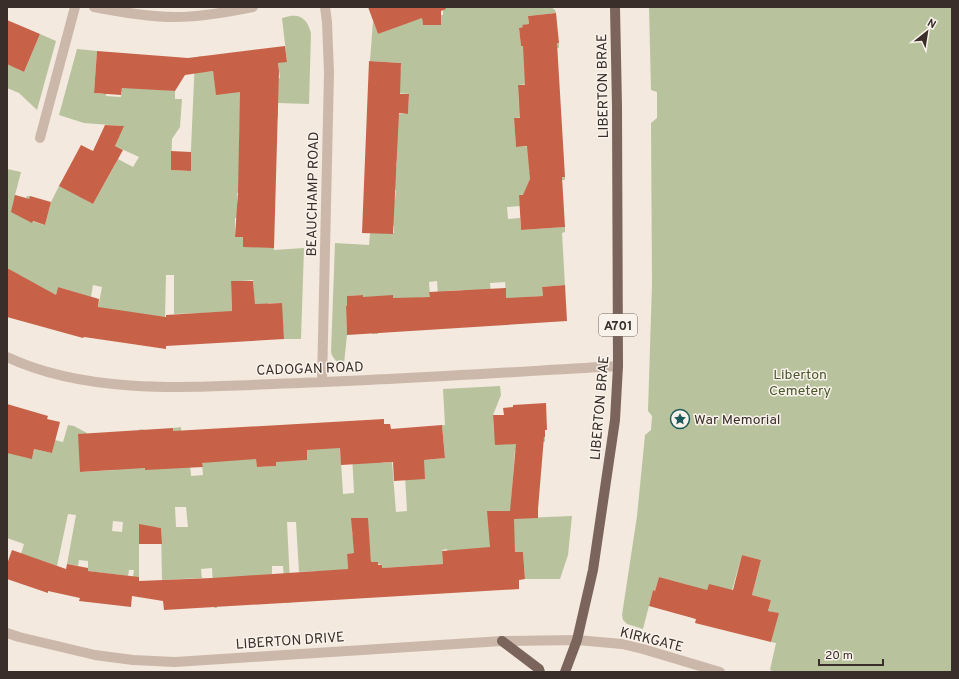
<svg xmlns="http://www.w3.org/2000/svg" width="959" height="679" font-family="Overpass,sans-serif">
<rect width="100%" height="100%" fill="#f3e9de"/>
<path fill="#b8c39e" fill-rule="evenodd" d="M443 7H551L555 10 556 13 528 16 529 24 522 26 523 27 519 28 521 46 559 43V48H555L530 84 518 85 519 104 558 115 514 118 516 147 532 146 529 163V171H534L530 179 565 177V180H561L542 194 519 195 520 206 507 207 508 219 520 218 521 230 565 227V232L562 233 565 285 542 287 543 296 528 297 530 323 514 324 504 308 506 294 505 282 490 283 491 295 464 297 463 290 446 291 440 328 437 281 429 282 430 297H422V300L377 318 378 334H372L370 305H364L363 295 347 296V306H346L347 335 344 364C337 363 333 359 331 352L335 243 369 245 370 233H394V226H391L392 199H395L396 190H380V181L364 180 365 179 396 170 397 161H394L381 113 408 114 409 94 396 93 397 70H401V63L370 61 373 21 378 34 422 17 423 25H441V15H443Z
M649 7H952V672H776L770 670 776 643 771 642 778 613 768 611 771 600 752 595 761 560 742 555 732 590 709 585 696 619 692 618 698 596 688 585 659 577 655 591 653 590 643 629 627 624 623 620 622 615 637 516 645 435 651 430 652 416 648 411 652 284 651 123 657 118V92L651 90Z
M290 16C303 14 308 22 311 33L309 104 278 103V117L240 116 239 146 259 193H237V203H246V218H235V237H243L274 248V250L304 248 301 339H284L281 303H268V310L255 311 253 280 231 282 232 312 174 314V275H166L165 317 98 308 102 287 93 285 91 297 58 287 55 299 7 268V169L21 172 15 195 26 198 27 196H30L25 217 34 222 45 225 51 202 61 182 85 195 84 199 93 204 116 163 114 157 133 167 139 157 115 146 123 126 84 123 59 115 77 49 97 51 94 93 103 94 107 86 106 96 121 97 122 87 175 91V99H182L180 127 172 139 171 170 190 171 195 58 201 56 203 72 213 71 216 92 219 94 271 79 280 78 278 63 287 61 282 18Z
M40 34 56 41 37 110 19 93 7 88V67L11 59 19 63 17 69 24 72Z
M500 386 501 395 493 415 494 433 533 431 534 438 545 437V442L534 443 533 452 515 451 511 503 522 518 572 516 568 555 560 579H525L523 552H515V547L448 555 447 549 442 550 443 564 382 568V565L371 562 367 518H357L352 524V535H358L359 553 347 554 348 570 299 572 296 522H287L291 603H286L283 566H272V574L216 589 217 608H214L212 568 201 569 202 578 162 580 161 528 139 525V577H133L134 570H129L128 576 88 571V561L79 560 78 566 67 564 76 515 68 514 57 566 21 554 24 544 7 538V417L32 459 34 449 52 453 55 440 63 442 68 425 74 426 87 433V446L79 447 81 472 116 470V460L139 458 138 430 143 429 145 470 174 465 173 428 181 427 183 464 190 463 191 476 203 475 202 463 256 451 257 467 276 466 275 450 287 461 307 460V450L339 429 343 494 354 493 352 453 383 463 392 462 396 512 407 511 404 458 424 460 445 458 442 425H445L443 389ZM175 507H186L188 527H176ZM113 521 123 522 122 532 112 531Z"/>
<path fill="#c76248" d="M368 7H445L446 9 441 11V25H423L422 18 378 34Z
M556 13 559 43H557L565 177H562L565 227 521 230 519 195H523L530 179 527 146 516 147 514 118H520L518 85H525L523 46H521L519 28 523 27 522 25 529 24 528 16Z
M7 20 40 34 24 72 7 64Z
M285 46 287 62 278 63 279 71 274 248 243 247V237H235L238 192 240 92 216 95 213 71 185 75 175 91 122 88 121 95 94 93 97 51 188 58Z
M369 61 401 63 400 94H409L408 114 399 113 393 234 362 233Z
M105 125 124 126 115 146 123 150 93 204 59 186 81 145 93 151Z
M171 151 191 152V171L171 170Z
M15 195 29 199 30 196 51 202 45 225 33 221 32 223 11 212Z
M7 268 56 295 58 287 99 299 98 307 166 317V315L232 311 231 281H253L255 304 282 303 284 339 166 346V349L84 337 83 338 7 317Z
M565 285 567 321 347 335 346 306H347V296L363 295V297L393 295V298L430 297 429 292 506 288V298L543 296 542 287Z
M546 403 547 430H545V437H544L538 509V518L514 519 515 552H523L525 579 519 580V589L164 610 163 601 132 596 131 607 79 601 80 598 48 591V593L7 579V564L12 550 66 569 67 564 88 568V571L139 577V581L212 578 348 569 347 554 354 553 351 518H368L371 562H378V565H382V568L443 564 442 551 490 547 487 511H510L516 444 495 445 493 415H504L503 408 513 407V405Z
M7 404 48 416 47 419 60 422 52 453 34 449 32 459 7 453Z
M384 419V424H390L391 429 442 425 445 458 424 460 425 479 394 481 393 462 341 465 340 448 307 450V460L276 462V466L257 467 256 459 202 463 203 467 145 470V468L80 472 78 434 173 428V431Z
M139 524 161 528 162 544H139Z
M742 555 761 560 752 595 771 600 768 611 779 613 771 642 695 623 696 619 649 606 653 590 655 591 659 577 707 590 709 584 733 590Z"/>
<g fill="none" stroke-linecap="round" stroke-linejoin="round">
<path stroke="#ccb8aa" stroke-width="10" d="M94 7C120 12 148 17 174 17 201 17 227 12 253 7
M40 138 75 7
M7 357C94 398 206 386 300 383 406 379 512 372 618 366
M322 382 329 73 327 22 325 7"/>
<path stroke="#ccb8aa" stroke-width="10" d="M7 633 19 637 95 655 133 660 175 662 502 641 577 640 622 644 643 649 720 672"/>
<path stroke="#7b645b" stroke-width="10" d="M502 641 539 669 540 672
M565 672 577 640 593 570 615 420 618 366 617 107 615 7"/>
</g>
<defs>
<g id="sight-ring" transform="scale(1)"><circle r="9.5" fill="#faf3eb" stroke="#1e5a5b" stroke-width="1.5"/><path d="M0-6L1.8-2.2L6-1.7L2.9 1.2L3.7 5.4L0 3.3L-3.7 5.4L-2.9 1.2L-6-1.7L-1.8-2.2Z" fill="#1e5a5b"/></g>
</defs>
<g fill-rule="evenodd">
<use href="#sight-ring" x="680" y="419"/>
</g>
<g text-anchor="middle" stroke-width="3" stroke-linejoin="round" paint-order="stroke">
<rect fill="#faf3eb" stroke="#736964" stroke-width="1" x="599" y="314" width="38" height="22" rx="3"/>
<g font-size="13" font-weight="bold" fill="#392e2a">
<text x="618" y="330">A701</text>
</g>
<g font-size="14" fill="#392e2a" stroke="#faf3eb">
<text transform="translate(602 86) rotate(-91)" y="5">LIBERTON BRAE</text>
<text transform="translate(312 194) rotate(-89)" y="5">BEAUCHAMP ROAD</text>
<text transform="translate(310 368) rotate(-2)" y="5">CADOGAN ROAD</text>
<text transform="translate(599 408) rotate(-85)" y="5">LIBERTON BRAE</text>
<text transform="translate(652 639) rotate(14)" y="5">KIRKGATE</text>
<text transform="translate(290 640) rotate(-4)" y="5">LIBERTON DRIVE</text>
</g>
<g font-size="14" fill="#4a582d" stroke="#faf3eb">
<text x="800" y="379">Liberton<tspan x="800" dy="16">Cemetery</tspan></text>
</g>
<g font-size="14" fill="#392e2a" stroke="#faf3eb" text-anchor="start">
<text x="694" y="424">War Memorial</text>
</g>
</g>
<rect width="959" height="679" fill="none" stroke="#392e2a" stroke-width="16"/>
<g transform="translate(927 32) rotate(30)" stroke="#faf3eb" stroke-width="3" paint-order="stroke">
<path d="M0-3L7 15L0 10L-7 15Z" fill="#392e2a"/>
<text y="-6" font-size="11" font-weight="bold" text-anchor="middle" fill="#392e2a">N</text>
</g>
<path d="M819 659v6h64v-6" fill="none" stroke="#392e2a" stroke-width="2"/>
<text x="825" y="659" font-size="12" fill="#392e2a" stroke="#faf3eb" stroke-width="3" paint-order="stroke">20 m</text>
</svg>
